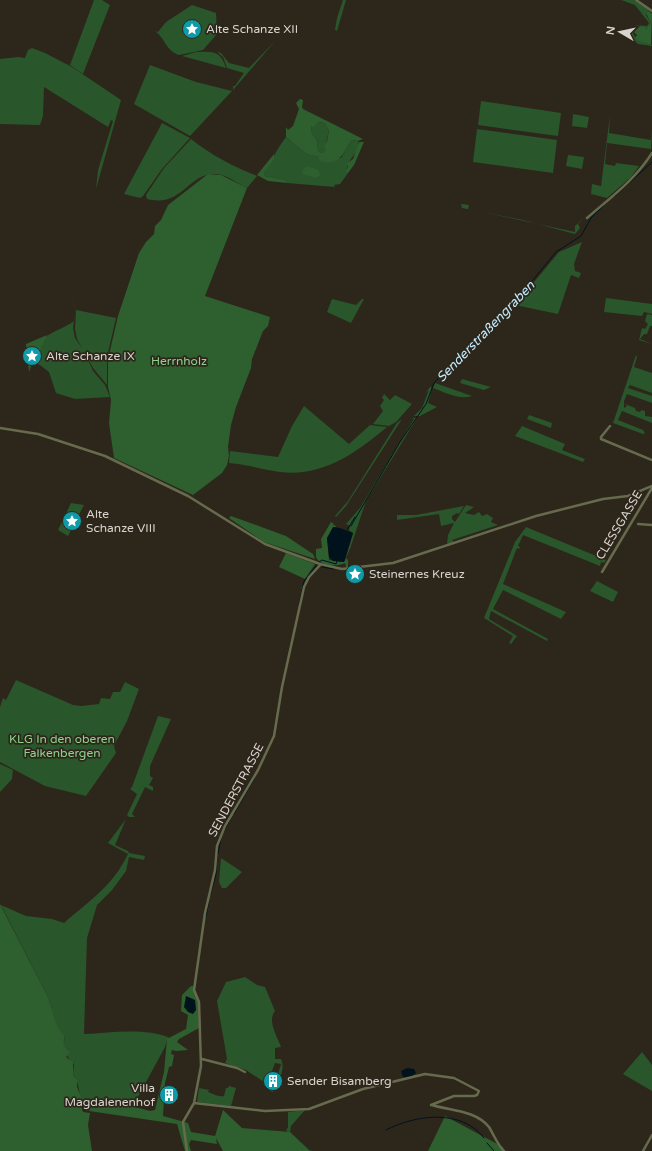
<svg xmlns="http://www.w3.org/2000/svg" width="652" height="1151" font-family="'Varela Round',sans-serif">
<rect width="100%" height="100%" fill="#2d261b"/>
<path fill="#2a562b" d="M94 0H102L110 5 83 74 70 65Z
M343 0H346L337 31 335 30 337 18Z
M621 0H634L649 10 646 15 651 23 646 29 636 26 633 33C636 42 645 42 652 45V46L638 44 630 40 632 31 630 30H633L637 25 647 26 649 23 635 5Z
M192 5 216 13 217 34 203 50 179 55C166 51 165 38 155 31L158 32 166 22Z
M276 40 233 90V86H235L244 73 227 68 223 57 217 52 221 53 229 63 249 68Z
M32 48 45 53 72 67 121 100 96 189 98 170 113 121 111 120 108 127 44 87 43 116 40 125 0 124V59L18 57 25 58 28 50Z
M196 52C213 51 221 51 226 68L182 56Z
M150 65 196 82 232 91 190 136 134 104Z
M481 101 561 113 558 136 478 125Z
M573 114 589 117 587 128 572 126Z
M610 115 609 133 651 140 652 128 651 149 607 143 605 164 615 166 616 163 639 166 631 177 607 198 591 194 592 184 601 186Z
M318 122 324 123 329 130 326 143 327 150 322 153 318 151 317 141 312 133 311 125Z
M162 123 190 138 162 169 143 196 140 198 124 194Z
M477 129 557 140 553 173 473 162Z
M286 137 306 154 319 157 341 158 352 140 358 141C361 154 342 162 348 173L340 184 334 185 335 187 287 183 286 180 265 176 264 173C272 160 277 149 286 137Z
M191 139C211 155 234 167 257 176L247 188C236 183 228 175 216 174 188 172 183 208 147 199L146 195 164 168Z
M568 155 584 157 582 169 566 166Z
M461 204 469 205 468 209 575 232V226L584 218 578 224 580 228 575 234 523 220 462 208Z
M582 242 574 264 575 271 581 273 579 278 571 275 558 314 515 305 559 252Z
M70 287 75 310 73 328 75 338 84 351 93 371 105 385 110 397 75 399 56 393 49 372 40 365C33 332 55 335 74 321L75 309Z
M606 298 652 304V314L644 312 642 316 604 312Z
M332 299 356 305 362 299H364L351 323 327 312Z
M76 310 116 318 107 357V385L93 368 77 339 75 329Z
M647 314 652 315V326H650L647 334H644L640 339 652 344 639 340 642 328 645 329 648 324 645 321Z
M636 355 637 357 634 367 652 373V393L630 385 628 388 652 396V403L627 394 624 401V408L627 406 625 404 635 408 636 411 640 412 641 410 645 411V416L652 417V423L622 411 618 420 643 430 645 433 643 434 613 423Z
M462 379 491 387 484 390 460 383Z
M435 383 472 396C459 400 446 393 433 388Z
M430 387 432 388 428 403 437 407 420 416H414L422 408 429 390 425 394Z
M384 394 390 400 395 395 412 404 396 422 389 426 373 424 383 411 380 406 384 400 382 398Z
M304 406 349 444 370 425 387 427C356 453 323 477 280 472 263 470 247 464 229 463L230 451 278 457 292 426Z
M529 415 552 423 551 428 527 419Z
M412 418H417L366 501 351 546 350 544 353 533 349 530 350 526 346 524 360 508 414 419Z
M402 419 346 506 336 517 335 516 348 501 397 423Z
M522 426 565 444 562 450 585 459 583 462 515 436Z
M71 503 84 505 68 536 58 530Z
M466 505 474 507 465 513 474 515 479 512 482 516 487 514 493 518 491 522 498 525 452 540 454 542 447 544 448 535 454 523 441 526 439 514 397 520V515H416L464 506 459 514 457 513 452 516V519L455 522Z
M526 527 606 560 604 563 601 562 600 566 523 535 518 546 520 547 519 549 517 548 503 584 566 612 561 619 503 590 493 609 548 639 547 641 491 611 489 619 517 636 511 644 509 643 513 636 484 618 515 542Z
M597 581 618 592 613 602 590 591Z
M16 680 73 705 81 706 99 704 101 698 110 699 113 692H120L125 682 139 689 127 721 114 746 116 753 86 796 45 786 0 762V707L3 698 6 700Z
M158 716 171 719 150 766V776L153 778 149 785 153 787V791L145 787 132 814 135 817H129L127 815 137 794 130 789 132 787Z
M0 764 13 770 12 779 0 792Z
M126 819 115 845 128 851 129 853 145 856 144 860 129 857 126 871 112 890 97 905 87 938 84 1034C111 1033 144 1027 170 1038L167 1040 165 1047 133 1106 96 1107 86 1111C78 1101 81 1083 73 1075L74 1064C65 1056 62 1048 65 1036L58 1029 48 997 1 905 26 916 52 919 64 923C90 900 112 887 128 854L108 843Z
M221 858 242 872 226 888H222L219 882Z
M245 977 257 985 265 987 275 1011C267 1021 277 1036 281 1047L275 1048V1059H281C286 1070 278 1082 273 1092L270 1091 277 1078 281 1064 275 1063 267 1084 246 1070 225 1063 227 1059 217 1001 226 982Z
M642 1052 652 1065V1091L623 1074Z
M229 1086 236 1088 231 1106 197 1102 199 1088 209 1090 208 1092C214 1094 217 1097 224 1096L226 1088H228Z
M305 1110 291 1126 290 1132 286 1131 288 1127V1112Z"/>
<path fill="#2e5f2f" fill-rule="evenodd" d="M649 11 652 14 651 45C645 42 640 43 635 38L637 35 634 32 639 27H645L646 29 651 23 646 13Z
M300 99 303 100 302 107 303 109 363 139 358 141 352 140C341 157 340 165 319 161V157L306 154 286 137V127L288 130 293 126 299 109 296 103ZM318 122 324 123 329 130 327 141 324 146 326 150 322 153 318 151 317 141 312 133 311 126 314 127Z
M359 142H364L354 165 348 173 346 172 348 166 346 164 353 159Z
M274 154V159L264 173 265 176 286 180 287 183 268 181 257 175Z
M308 166 318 170 321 175 316 178 302 174 303 169Z
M208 174 221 175 247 188 205 296 270 317 268 326 263 331 252 359 251 368 236 407 231 425 228 447 229 456 227 465 222 473 193 495 114 458 109 423 111 400 108 387V359L118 316 139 253 146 242 154 234 155 226 161 220 168 205Z
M47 335 38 354 40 365 35 362 32 363 29 372 26 344Z
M231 516 286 536 313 554 315 559 264 542 229 518Z
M331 522 334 524 333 526 335 525 336 527 333 528 327 538 329 560 342 562 345 561 350 544 351 546 346 558 348 560V567H346L345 563C337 567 320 566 316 557V549L322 548 321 539Z
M286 553 315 564 305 579 279 567Z
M0 904 48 997 58 1028 65 1036C63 1043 63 1047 70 1052L66 1057 73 1062V1075L77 1080V1087L82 1099 80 1102 83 1112 90 1113 88 1125 92 1151H0Z
M191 986H193L198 1002 199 1028 179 1039 177 1042 188 1050 176 1051 172 1050 171 1054 174 1055 172 1066 169 1067 165 1083 163 1116 188 1123 191 1132 215 1136 223 1110 242 1128 290 1132 309 1150 312 1151H223L216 1138 217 1144 191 1140 189 1144 191 1151H185L177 1124 89 1111 90 1108 102 1107 109 1103 116 1107 128 1105 150 1111 155 1110 164 1072 167 1039 186 1029 188 1015 181 1011 182 995Z
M445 1116 503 1147 504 1151H428Z"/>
<path fill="#00131d" d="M333 527 340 528 353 533 344 562 333 561 329 557 327 538Z
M186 996 195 1000 196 1010 193 1014 188 1012 184 1007Z
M407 1068 414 1069 416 1073 409 1078 403 1077 401 1071Z"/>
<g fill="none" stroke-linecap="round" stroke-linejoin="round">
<path stroke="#00131d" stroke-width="1" d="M615 196 652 162
M351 526 400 442 426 404 434 383 450 365 511 307 556 252 581 236 591 218 606 203
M347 530 355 517
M319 562 322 560 336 564 337 561
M322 567 334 569
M299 604 304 581 317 565
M234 814 254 779
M224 831 231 818
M218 854 221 838
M210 896 216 874 217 856
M206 916 209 901
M386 1130C415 1115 461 1108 484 1138
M487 1143 494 1151"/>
<path stroke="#666b4e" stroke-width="2.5" d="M636 0 652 11
M587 218C610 198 636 179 652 153
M610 426 601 437V439L652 460
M0 428 38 434 105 456 188 496 265 544 320 564 342 569 393 563 536 516 603 499 628 496 652 486
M638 524 652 525
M602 572 652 488
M202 1059 237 1068 245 1072
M194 1103 265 1111 309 1109 363 1089 425 1074 454 1078 479 1091 477 1095 474 1096H454L431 1105
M432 1105C451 1111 475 1110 489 1127 494 1135 497 1144 504 1151
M187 1151 183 1122 194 1103 201 1066 199 1002 194 990 205 913 215 870 217 846 225 826 258 770 274 736 282 687 304 587 309 577 321 564
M643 1151 652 1135"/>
</g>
<defs>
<g id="sight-disc" transform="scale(1)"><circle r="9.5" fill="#0f9aa8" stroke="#2d261b"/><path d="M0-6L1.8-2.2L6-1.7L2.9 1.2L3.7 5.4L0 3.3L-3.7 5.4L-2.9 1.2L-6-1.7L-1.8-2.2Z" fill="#fff"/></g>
<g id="building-disc" transform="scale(1)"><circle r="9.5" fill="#0f9aa8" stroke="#2d261b"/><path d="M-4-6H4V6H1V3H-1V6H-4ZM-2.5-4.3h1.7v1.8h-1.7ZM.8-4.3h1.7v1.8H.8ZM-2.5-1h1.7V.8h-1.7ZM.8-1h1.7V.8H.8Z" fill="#fff"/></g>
</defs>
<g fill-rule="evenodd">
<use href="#sight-disc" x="192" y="29"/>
<use href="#sight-disc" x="32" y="356"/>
<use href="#sight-disc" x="72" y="521"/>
<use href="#sight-disc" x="355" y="574"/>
<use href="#building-disc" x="273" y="1081"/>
<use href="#building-disc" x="169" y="1095"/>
</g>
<g text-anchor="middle" stroke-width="3.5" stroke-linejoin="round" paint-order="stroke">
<g font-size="12" fill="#d8d3cd" stroke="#2d261b" text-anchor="start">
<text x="206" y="33">Alte Schanze XII</text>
<text x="46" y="360">Alte Schanze IX</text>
<text x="86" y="518">Alte<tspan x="86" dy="14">Schanze VIII</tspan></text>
<text x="369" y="578">Steinernes Kreuz</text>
<text x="287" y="1085">Sender Bisamberg</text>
<text x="155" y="1092" text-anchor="end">Villa<tspan x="155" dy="14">Magdalenenhof</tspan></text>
</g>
<g font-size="12" fill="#8cd48b" stroke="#2d261b">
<text x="179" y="365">Herrnholz</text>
<text x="62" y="743">KLG In den oberen<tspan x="62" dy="14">Falkenbergen</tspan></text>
</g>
<g font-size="12" fill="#d8d3cd" stroke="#2d261b">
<text transform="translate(619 525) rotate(-59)" y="4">CLESSGASSE</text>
<text transform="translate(236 790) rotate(-62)" y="4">SENDERSTRASSE</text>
</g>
<g font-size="13" font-style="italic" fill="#c2ebfe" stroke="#2d261b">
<text transform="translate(485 331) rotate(-46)" y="5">Senderstraßengraben</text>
</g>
</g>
<g transform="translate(620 32) rotate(279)" stroke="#2d261b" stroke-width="3" paint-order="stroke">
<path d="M0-3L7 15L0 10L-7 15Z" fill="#d8d3cd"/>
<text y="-6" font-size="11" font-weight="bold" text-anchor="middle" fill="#d8d3cd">N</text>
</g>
</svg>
